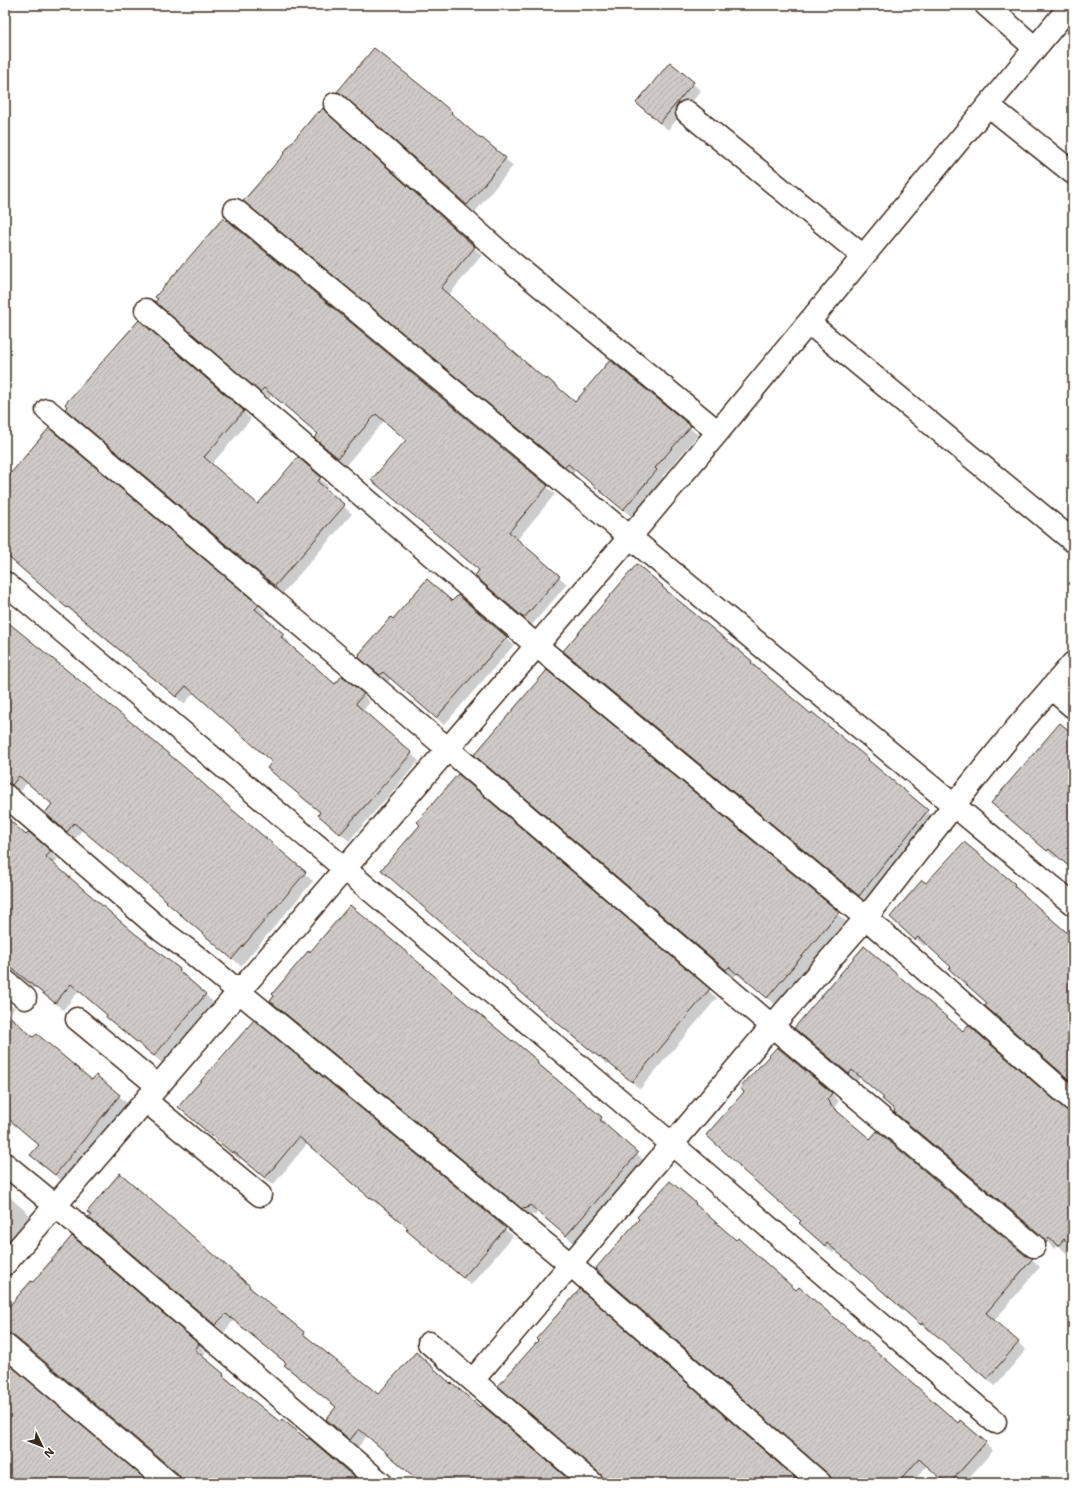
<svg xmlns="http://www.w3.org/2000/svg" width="1078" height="1488" font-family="'Shantell Sans',sans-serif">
<defs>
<pattern id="building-hatch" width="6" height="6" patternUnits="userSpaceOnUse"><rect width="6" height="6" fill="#cfcac7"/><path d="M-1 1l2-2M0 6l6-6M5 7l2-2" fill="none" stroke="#b3aeaa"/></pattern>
</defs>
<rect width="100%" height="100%" fill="#fff"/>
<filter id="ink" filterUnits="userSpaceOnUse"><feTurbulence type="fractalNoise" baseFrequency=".025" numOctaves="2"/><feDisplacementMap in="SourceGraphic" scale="8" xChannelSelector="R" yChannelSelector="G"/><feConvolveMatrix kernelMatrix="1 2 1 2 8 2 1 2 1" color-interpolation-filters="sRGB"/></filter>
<g filter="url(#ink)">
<path fill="#0003" d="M670 63 701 91 668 130 637 103Z
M338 92 505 159 513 166 475 212 352 102 346 99Z
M331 117 482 255 448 296 546 381 575 403 610 361 698 435 662 477 664 478 632 517 576 470 573 474 252 208Z
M227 221 555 494 517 540 567 584 532 625 476 576 480 571 380 487 407 440 384 421 346 465 323 446 319 435 272 395 269 399 164 309Z
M243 411 251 419 211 465 258 506 298 459 328 486 325 489 352 514 283 593 74 417Z
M49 430 258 606 266 614 263 617 290 642 288 645 335 686 363 695 370 702 363 711 419 761 349 841 327 822 321 813 276 775 273 762 194 693 184 704 76 615 5 554V480Z
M637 566 670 595 752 662 759 670 811 715 843 738 868 760 876 768 935 819 867 902 564 651Z
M458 596 514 645 444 725 391 678 388 682 367 664 393 620 453 603Z
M5 621 313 881 241 966 175 910 168 902 82 830 75 839 54 820 53 805 27 783 20 792 15 790 5 793Z
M547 672 846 921 776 1005 746 980 745 981 737 974 734 977 483 762Z
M1073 736V869L1058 856 1055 858 1000 810Z
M458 775 717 998 640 1089 608 1062 607 1064 574 1037 390 878Z
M5 817 26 836 50 852 58 859 53 865 132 933 179 970 213 1002 162 1063 115 1024 108 1016 79 991 63 1010 35 987 33 988 22 979 15 976 5 979Z
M926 885H1014L1022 893H1021L1073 940V1083L994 1013 988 1004 952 967 926 944 924 946 899 924Z
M5 999 15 1008 8 1016 34 1039 92 1081 96 1076 127 1103 63 1182 39 1162V1145L5 1114Z
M271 1001 512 1042 513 1041 601 1118 609 1126 607 1128 645 1161 574 1243 538 1212 535 1216 532 1214 530 1216Z
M254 1022 513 1236 471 1285 415 1237 408 1229 379 1204 378 1205 307 1144 273 1185 241 1158 240 1160 187 1114Z
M795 1028 963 1032 1064 1110 1073 1113V1247L1072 1246 1066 1253 1058 1245 1054 1249 1044 1238 903 1119 885 1098 861 1077 857 1081Z
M777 1048 832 1094 839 1101 834 1108 870 1140 1025 1256 1032 1259 1040 1267 994 1321 1026 1350 995 1386 931 1330 929 1332 835 1250 833 1253 808 1231 802 1221 740 1167 745 1092Z
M5 1193 32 1217 5 1247Z
M695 1203 702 1212 796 1291 958 1424 985 1443 993 1451 964 1483H947L927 1466 912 1483H833V1479L830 1475 596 1269Z
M97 1225 249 1286 256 1294 304 1333 311 1341V1342L378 1396 451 1385 571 1483H413L416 1479 367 1436 358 1447 335 1427 327 1419 337 1408 293 1373 286 1365 287 1364 234 1320 224 1332Z
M72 1238 199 1345 206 1353 202 1357 224 1375 231 1382 230 1383 280 1424 360 1483H182L180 1476 67 1381 5 1319V1312L33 1284Z"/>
<path fill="url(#building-hatch)" stroke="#3b2a1e" d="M374 48 425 89 452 112 451 113 481 139 482 138 506 158 467 205 343 95 337 92Z
M670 62 694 82 660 123 636 103Z
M323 108 327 113 475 247 441 288 508 347 546 380 547 378 575 402 610 360 691 426 655 468 657 470 623 510 568 464 565 467 243 201 285 153 284 152 318 111 319 113Z
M223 218 226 221 227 220 548 486 509 532 560 576 524 618 475 576 479 570 371 480 406 440 376 414 338 458 314 438 318 434 264 388 260 392 155 302 158 299 155 297Z
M139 320 244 411 204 457 258 504 298 457 321 477 318 482 345 505 275 586 65 409 67 407 65 404Z
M49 428 259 605 255 609 284 634 281 637 335 684 342 676 364 694 356 703V704L412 753 340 834 318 815 320 812 267 768 272 762 186 686 176 697 68 607 67 608 5 554V480Z
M637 564 663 586 662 587 752 661 751 663 811 714 812 712 843 738 869 759 868 760 928 810 859 896 563 651Z
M427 579 452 601 458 595 507 637 436 718 383 672 380 675 358 657 360 655 359 654 391 617 393 619Z
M5 620 132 723 197 778 229 807 306 872 232 959 166 902 167 901 74 823 67 832 45 813 52 804 19 776 12 785 5 783Z
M547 670 839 912 767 998 738 973 737 974 729 967 726 970 474 755Z
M1060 723 1073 734V870L1049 849 1047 851 991 803Z
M458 774 710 989 632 1082 600 1056 599 1057 539 1008 381 870 420 825 417 822Z
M5 816 26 835 29 832 51 851 46 857 133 932 180 969 179 971 206 994 154 1056 106 1017 107 1015 71 984 55 1003 5 963Z
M964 842 1015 884 1014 886 1073 938V1083L985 1006 987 1003 949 969 951 967 918 937 915 940 890 917 922 880 926 883Z
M350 905 411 956 479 1014 512 1041 513 1040 538 1061 537 1063 602 1117 600 1120 638 1153 566 1236 530 1205 526 1209 524 1207 522 1209 270 1001 274 996 272 994 309 950 310 952Z
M864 946 963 1031 968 1025 1065 1109 1073 1112V1247L1064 1239 1058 1246 1049 1238 1046 1243 1042 1236 894 1112 895 1110 882 1099 884 1098 852 1070 849 1074 794 1028Z
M5 1012 33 1037 37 1034 92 1080 96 1075 120 1095 55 1175 30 1155 39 1145 5 1116Z
M254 1020 506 1228 463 1278 406 1230 408 1228 371 1197 370 1198 299 1137 265 1178 233 1151 232 1153 178 1107Z
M777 1047 832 1093 827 1100 831 1104 830 1105 870 1139 877 1131 1026 1256 1033 1258 986 1313 1019 1342 987 1379 922 1323 921 1325 827 1243 825 1246 799 1223 801 1221 739 1167 740 1166 706 1135 744 1092 740 1088Z
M120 1173 250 1286 249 1287 304 1332 303 1334 378 1394 416 1352 451 1384 452 1383 480 1407 482 1405 573 1483H421L359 1429 350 1440 326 1419 336 1407 284 1365 286 1363 226 1314 215 1325 88 1217 91 1215 87 1212Z
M670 1181 696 1203 695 1204 736 1240 738 1238 796 1290 799 1287 862 1341 863 1340 889 1362 958 1423 960 1420 986 1442 950 1483H946L919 1459 898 1483H832V1479L828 1474 595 1269 639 1219 637 1217Z
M72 1236 199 1344 195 1350 224 1374 223 1376 280 1422 282 1419 308 1440 309 1438 361 1483H181V1478L177 1473 13 1335 5 1333V1311L31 1281 33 1282Z
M580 1289 801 1483H604V1479L600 1474 498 1386 538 1341 536 1339Z
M5 1361 150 1483H5Z"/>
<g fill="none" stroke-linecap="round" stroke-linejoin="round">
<g stroke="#3b2a1e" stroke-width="25">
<path id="minor" d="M986 5 1035 48
M988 105 1073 173
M687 112 863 256
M235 210 1073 904
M146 310 537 646 866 918 1073 1100
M809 323 1073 541
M47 410 448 749 772 1026 1034 1246
M718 432 1071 5
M5 583 673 1145 995 1422
M1051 688 1073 707
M5 795 162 931 192 953 571 1265 820 1483
M5 981 25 998
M77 1019 158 1086
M146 1101 260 1195
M5 1164 56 1206 381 1483
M5 1264 630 537 718 432 510 261 335 104
M429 1343 592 1483
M5 1345 169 1483
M473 1380 772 1026 866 918 954 805 1019 725 1073 663"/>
</g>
<use href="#minor" stroke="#fff" stroke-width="22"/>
</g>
</g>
<rect width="1078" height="1488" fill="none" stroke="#fff" stroke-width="20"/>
<rect x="10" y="10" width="1058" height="1468" fill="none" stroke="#3b2a1e" stroke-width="1.5" filter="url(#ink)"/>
<g transform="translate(42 1446) rotate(133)" stroke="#ffffff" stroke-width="3" paint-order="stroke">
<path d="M0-3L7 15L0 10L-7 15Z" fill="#3b2a1e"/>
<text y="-6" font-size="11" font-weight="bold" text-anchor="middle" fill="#3b2a1e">N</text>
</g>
</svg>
